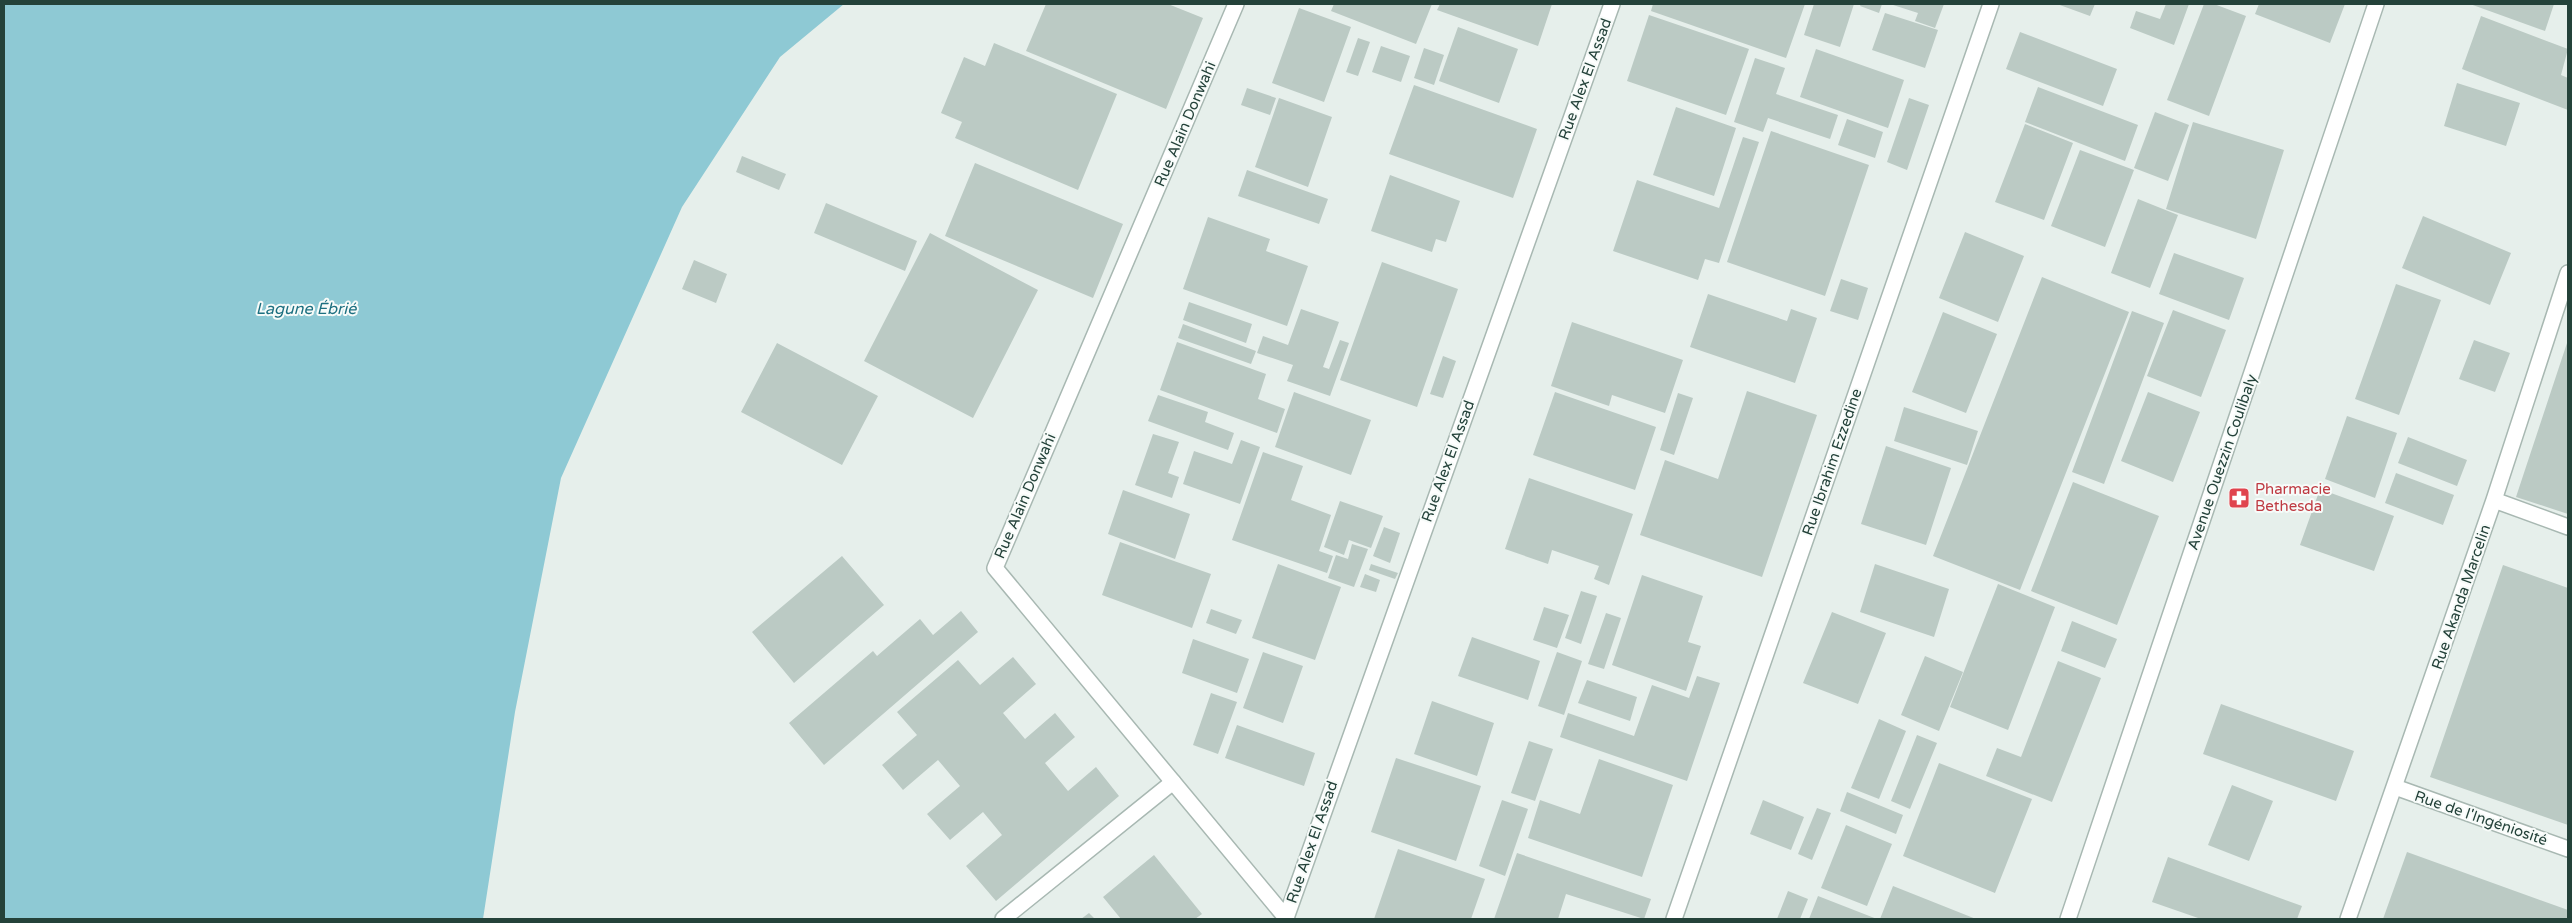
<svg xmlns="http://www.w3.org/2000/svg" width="2572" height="923" font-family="'Varela Round',sans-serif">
<rect width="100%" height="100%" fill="#e6efeb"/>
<path fill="#8ec9d4" d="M4 4H844L780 57 682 207 561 478 515 712 483 919H4Z"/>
<path fill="#bbcac4" d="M1046 4H1168L1203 18 1166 109 1026 51Z
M1334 4H1432L1416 44 1331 11Z
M1440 4H1552L1538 46 1437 10Z
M1653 4H1805L1786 58 1651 11Z
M1814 4H1854L1840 47 1804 35Z
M1861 4H1882L1879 13 1860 6Z
M1890 4H1944L1935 28 1915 21 1918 13Z
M2057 4H2095L2090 16Z
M2166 4H2189L2174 45 2130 28 2136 11 2160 19Z
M2204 4H2214L2246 16 2209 116 2167 100Z
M2259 4H2345L2330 43 2255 14Z
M2470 4H2554L2545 31Z
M1299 8 1351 27 1324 102 1272 83Z
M1885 13 1938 30 1925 68 1872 50Z
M1649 15 1749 49 1726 115 1627 81Z
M2481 16 2568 49 2561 75 2568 78V110L2462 69Z
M1458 27 1518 49 1499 103 1439 81Z
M2020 32 2117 69 2103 106 2006 69Z
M1358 38 1370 42 1358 76 1346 72Z
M994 43 1117 94 1078 190 955 138 962 122 941 113 964 57 985 66Z
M1381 46 1410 56 1401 82 1372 72Z
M1424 48 1444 55 1434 85 1414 78Z
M1816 49 1904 80 1888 128 1800 97Z
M1755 58 1785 68 1776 94 1838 115 1830 139 1768 118 1763 132 1734 122Z
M2457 83 2520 103 2506 146 2444 126Z
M1414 85 1537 129 1513 198 1389 154Z
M2038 87 2138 125 2125 161 2025 122Z
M1247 88 1276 98 1270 115 1241 105Z
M1279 98 1332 117 1308 187 1255 167Z
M1909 98 1929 105 1907 170 1887 162Z
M1676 107 1736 128 1714 196 1653 175Z
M2155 112 2189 125 2168 181 2134 168Z
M1847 119 1883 132 1875 158 1838 145Z
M2193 122 2284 150 2256 239 2166 209Z
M2025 124 2073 143 2044 220 1995 202Z
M1771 131 1869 165 1825 296 1727 262Z
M1743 137 1759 142 1719 263 1705 259 1698 280 1613 251 1637 180 1719 208Z
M2080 150 2134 170 2105 247 2051 226Z
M742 156 786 174 779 190 736 172Z
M975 163 1123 224 1093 298 945 236Z
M1247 170 1328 199 1319 224 1238 196Z
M1390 175 1460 201 1446 242 1436 239 1432 252 1371 231Z
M2138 199 2178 215 2150 288 2111 273Z
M826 203 917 241 905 271 814 233Z
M2423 216 2511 253 2490 305 2402 268Z
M1208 217 1270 239 1266 251 1308 266 1287 326 1183 289Z
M1965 232 2024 256 1998 322 1939 298Z
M930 233 1038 290 973 418 864 361Z
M2174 253 2244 278 2229 320 2159 294Z
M694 260 727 274 716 303 682 289Z
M1382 262 1458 289 1417 407 1340 380Z
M2042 277 2129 312 2020 590 1933 556Z
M1841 279 1868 288 1858 320 1830 311Z
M2396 284 2441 300 2399 415 2355 399Z
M1708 294 1787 321 1791 309 1817 318 1795 383 1690 347Z
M1189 302 1252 324 1246 343 1183 320Z
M1301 309 1339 322 1323 367 1329 369 1340 340 1349 343 1330 396 1287 381 1293 365 1257 353 1263 336 1288 345Z
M2173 310 2226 330 2201 397 2147 376Z
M2132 311 2164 323 2104 484 2072 472Z
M1943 312 1997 334 1966 413 1912 392Z
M1572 322 1683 360 1665 413 1612 395 1609 406 1551 386Z
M1183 324 1256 351 1251 364 1178 338Z
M2474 340 2510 353 2495 392 2459 379Z
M2568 340V514L2516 497Z
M1177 342 1266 374 1258 399 1285 409 1277 433 1160 390Z
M777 343 878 396 842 465 741 412Z
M1443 356 1456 361 1443 398 1430 394Z
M1747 391 1817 415 1762 577 1640 535 1665 460 1718 479Z
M1294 392 1371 420 1351 475 1275 447Z
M1555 392 1656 427 1635 490 1533 455Z
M2148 392 2200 412 2173 482 2121 461Z
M1678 393 1693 398 1674 455 1660 450Z
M1158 395 1208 412 1205 422 1234 433 1228 450 1148 421Z
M1904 407 1978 431 1967 465 1894 441Z
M2347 416 2397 433 2375 498 2325 479Z
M1153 434 1179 442 1168 473 1179 477 1172 498 1135 485Z
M2408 437 2467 460 2457 486 2398 463Z
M1241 440 1260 447 1240 504 1183 484 1194 451 1232 464Z
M1886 446 1951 468 1926 545 1861 524Z
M1263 452 1303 466 1291 500 1331 515 1319 551 1333 556 1327 573 1232 540Z
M2396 473 2454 495 2443 525 2385 503Z
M1529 478 1633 514 1609 585 1594 579 1599 566 1552 550 1548 564 1505 549Z
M2073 482 2159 516 2117 625 2031 591Z
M2320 489 2394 516 2374 571 2300 545Z
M1123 490 1190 514 1175 559 1108 534Z
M1340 501 1383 516 1371 548 1349 540 1344 555 1324 547Z
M1384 527 1400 533 1390 563 1373 556Z
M1120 542 1211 574 1192 628 1102 595Z
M1352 544 1368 549 1354 587 1328 578 1336 555 1348 559Z
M842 556 884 605 794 683 752 632Z
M1278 564 1341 587 1315 660 1252 638Z
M1371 564 1398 573 1395 579 1369 570Z
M1875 564 1949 589 1934 637 1860 612Z
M2503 565 2568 588V825L2430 777Z
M1365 574 1380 580 1376 592 1360 587Z
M1642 575 1703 596 1688 642 1701 646 1686 691 1612 665Z
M1998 584 2055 607 2008 730 1950 707Z
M1581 591 1597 596 1581 644 1565 638Z
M1544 607 1569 615 1557 648 1533 640Z
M1211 609 1242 620 1236 634 1206 623Z
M961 611 978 632 824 765 789 723 873 651 877 656 920 619 933 635Z
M1832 612 1886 633 1858 704 1803 683Z
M1606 613 1621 618 1604 669 1588 664Z
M2072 621 2117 639 2105 668 2061 651Z
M1472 637 1540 661 1528 700 1458 676Z
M1193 639 1249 659 1237 693 1182 673Z
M1263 652 1303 666 1283 723 1243 708Z
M1557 652 1582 661 1564 715 1538 706Z
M1925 656 1963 672 1939 731 1901 715Z
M1013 657 1036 684 1003 713 1025 739 1055 713 1075 737 1045 763 1068 791 1096 767 1119 796 996 901 966 866 1002 835 983 812 950 840 927 814 960 786 938 760 903 790 882 765 917 735 897 712 958 660 980 685Z
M2058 661 2101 678 2052 802 1986 776 1997 748 2021 757Z
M1697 676 1720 683 1687 781 1560 737 1568 713 1634 736 1652 685 1689 698Z
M1587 680 1637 697 1630 721 1578 703Z
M1211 693 1237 702 1218 754 1193 745Z
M1432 701 1494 723 1477 776 1414 754Z
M2221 704 2354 751 2336 801 2203 754Z
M1879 719 1906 731 1879 799 1851 788Z
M1237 725 1315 753 1304 786 1225 758Z
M1917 735 1937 743 1910 809 1891 801Z
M1529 741 1553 749 1535 801 1511 793Z
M1396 758 1481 786 1456 861 1371 832Z
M1599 759 1673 785 1642 877 1528 838 1540 800 1580 814Z
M1939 763 2032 799 1995 893 1903 856Z
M2232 785 2273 801 2249 861 2208 845Z
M1847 792 1903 815 1896 834 1840 811Z
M1502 800 1528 809 1505 876 1479 866Z
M1763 800 1804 817 1791 850 1750 834Z
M1817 808 1831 813 1812 860 1798 854Z
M1846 825 1892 844 1867 906 1821 888Z
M1398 849 1485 879 1471 919H1374Z
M2407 852 2568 910V919H2383Z
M1517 853 1651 899 1644 919 1566 894 1558 919H1494Z
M1154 855 1202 914 1195 919H1121L1103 897Z
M2168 857 2302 906 2297 919H2201L2152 902Z
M1893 886 1976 919H1880Z
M1788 891 1808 899 1800 919H1777Z
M1818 896 1877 919H1809Z
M1089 913 1095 919H1081Z"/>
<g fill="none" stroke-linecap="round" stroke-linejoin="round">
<g stroke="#a8b8b2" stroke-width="18">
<path id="service" d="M1003 919 1173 782"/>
</g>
<g stroke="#a8b8b2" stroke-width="18">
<path id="minor" d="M1236 4 995 568 1287 919
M2494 500 2568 527
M2395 787 2568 849
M1286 918 1612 4
M1674 919 1991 4
M2348 919 2494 500 2568 273"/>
</g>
<g stroke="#a8b8b2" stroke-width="18">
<path id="tertiary" d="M2068 919 2376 4"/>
</g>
<use href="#service" stroke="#fff" stroke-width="15"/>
<use href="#minor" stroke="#fff" stroke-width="15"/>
<use href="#tertiary" stroke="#fff" stroke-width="15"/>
</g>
<defs>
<g id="pharmacy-square" transform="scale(1.125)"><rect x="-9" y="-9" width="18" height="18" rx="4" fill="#e0444e" stroke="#f7fbf9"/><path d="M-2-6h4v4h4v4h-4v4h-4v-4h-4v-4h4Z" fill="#fff"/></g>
</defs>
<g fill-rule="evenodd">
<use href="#pharmacy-square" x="2239" y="498"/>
</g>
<g text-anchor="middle" stroke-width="4" stroke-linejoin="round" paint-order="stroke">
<g font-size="15" fill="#24423a" stroke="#f7fbf9">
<text transform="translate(1585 79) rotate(-70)" y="5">Rue Alex El Assad</text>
<text transform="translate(1185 124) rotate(-67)" y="5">Rue Alain Donwahi</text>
<text transform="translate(1448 461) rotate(-70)" y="5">Rue Alex El Assad</text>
<text transform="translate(1832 462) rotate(-71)" y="5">Rue Ibrahim Ezzedine</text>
<text transform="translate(2222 462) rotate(-71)" y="5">Avenue Ouezzin Coulibaly</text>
<text transform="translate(1025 496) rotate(-67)" y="5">Rue Alain Donwahi</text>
<text transform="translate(2461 597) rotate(-71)" y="5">Rue Akanda Marcelin</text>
<text transform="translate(2481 818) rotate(19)" y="5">Rue de l'Ingéniosité</text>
<text transform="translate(1312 842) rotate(-71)" y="5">Rue Alex El Assad</text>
</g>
<g font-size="15" fill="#be3a42" stroke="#f7fbf9" text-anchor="start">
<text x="2255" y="494">Pharmacie<tspan x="2255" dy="17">Bethesda</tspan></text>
</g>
<g font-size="16" font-style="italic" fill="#1c6f80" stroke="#f7fbf9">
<text x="306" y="314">Lagune Ébrié</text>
</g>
</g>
<rect width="2572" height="923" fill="none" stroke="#24423a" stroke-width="10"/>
</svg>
